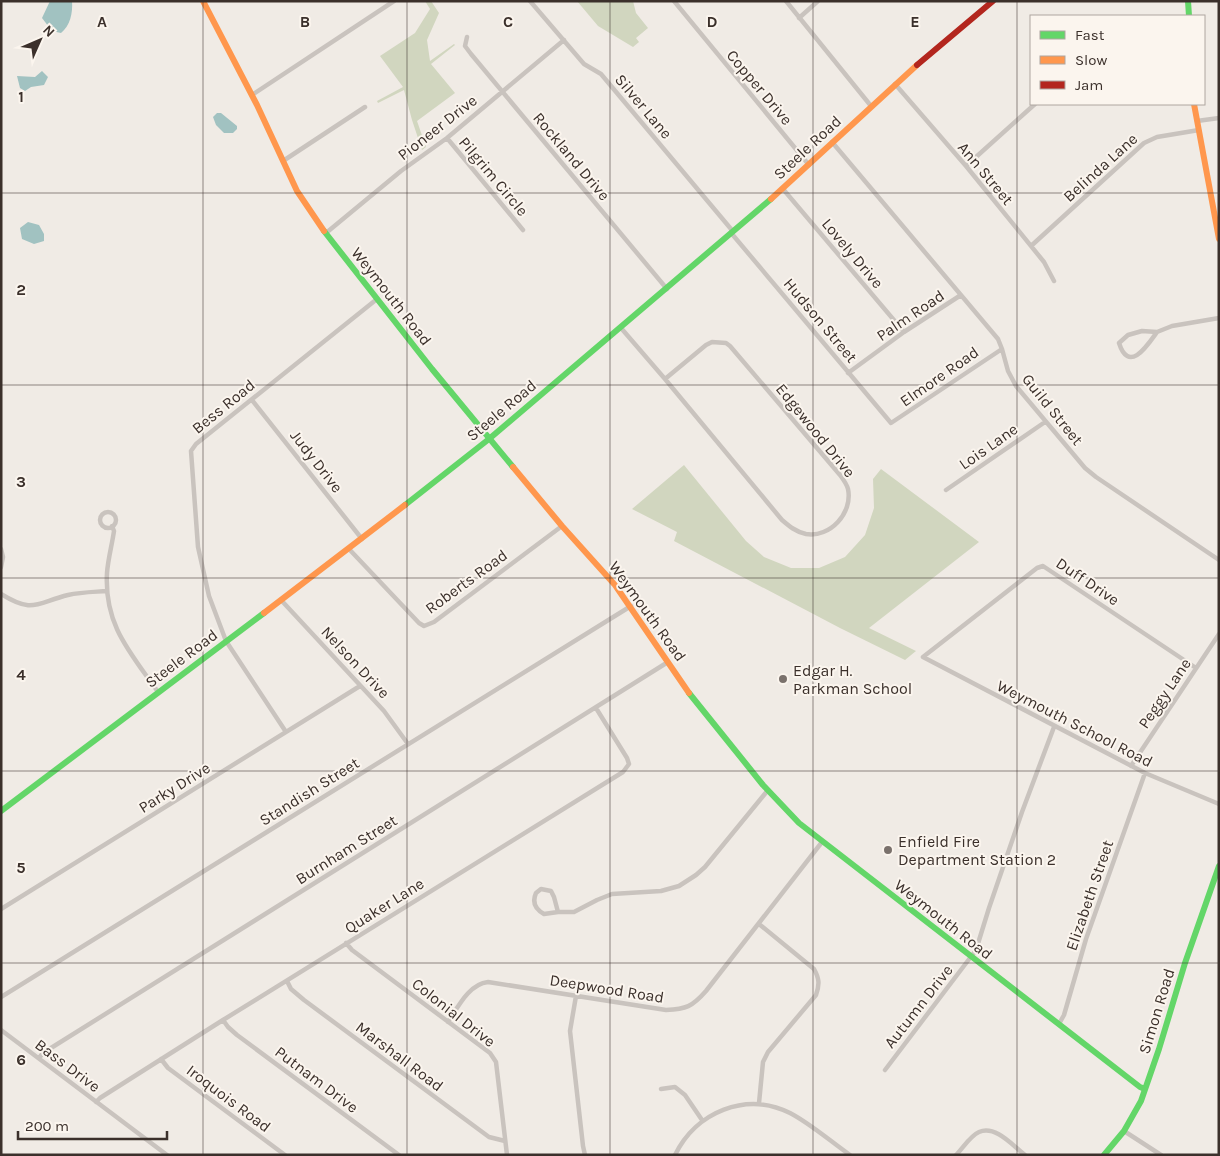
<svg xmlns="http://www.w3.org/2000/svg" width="1220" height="1156" font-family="Karla,sans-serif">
<rect width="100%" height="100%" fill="#f0ebe5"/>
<path fill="#d1d6bf" d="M425 1H431L439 13 427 40 430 61 454 44 455 45 431 64 455 93 417 121 426 147 422 150 412 120 404 90 378 103 377 101 403 87 380 56 415 33 430 9Z
M577 1H633L636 13 648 28 636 38 639 42 633 47 598 26Z
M684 465 746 541 764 557 791 568H819L845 557 865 535 874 508 873 479 881 469 979 542 869 628 916 651 905 660 840 628 674 541 677 532 632 509Z"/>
<path fill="#a1c2c1" d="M50 1H72C73 13 70 26 61 33L52 31 42 18Z
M42 71 48 77 44 85 31 87 25 91 20 88 17 76 35 77Z
M221 113 237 126V129L233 133H224L216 125 213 117 217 113Z
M28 222 39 225 44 234V241L34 244 22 239 20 228Z"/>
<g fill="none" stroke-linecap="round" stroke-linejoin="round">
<path stroke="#c9c3be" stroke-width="4.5" d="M530 1 584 64 601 74 731 229 732 234 891 423 1002 349
M674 1 809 165
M786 1 871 106
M799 18 818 1
M467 37 465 46 471 54 667 289
M895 84 966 166 1044 262 1054 281
M252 95 394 1
M1197 121 1219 118
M447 138 523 230
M832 142 998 339 1002 349 1008 371 1016 386 1085 468 1096 477 1219 560
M283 161 365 107
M966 166 1035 104
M783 189 904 332
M326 233 401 171 447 138 564 40
M1031 246 1144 143 1157 137 1199 130
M621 328 665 379
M1142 331 1157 332C1147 346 1129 374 1119 343L1128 335Z
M1157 332 1172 326 1219 318
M712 342 726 343 730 346 840 475C843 479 847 485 848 489 853 513 830 538 806 534 796 532 789 526 782 520L665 379 706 345Z
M848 373 904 332 961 295
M252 400 362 539
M946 490 1045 422
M100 520a8 8 0 1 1 16 0a8 8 0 1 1-16 0Z
M112 526 114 531C112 545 108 559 107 573 104 625 130 652 158 692
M1 549 3 557 1 567
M349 549 419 623 424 626 434 622 562 526
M1 594C33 614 36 603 68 595 81 592 94 592 107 591
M281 600 384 711 408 744
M1196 668 1043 566 1037 568 923 657 1145 773 1219 804
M286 732 226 641 209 596 198 547 191 451 196 444 377 299
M1131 766 1219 634
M1 909 360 686
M558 912 544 914C535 909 532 902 536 893L541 889 551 891 554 897 558 912H574L597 900 612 894 661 891 679 886 696 875 705 867 768 790
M346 943 352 950 490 1053 496 1062 507 1155
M287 981 291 989 304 1000 489 1137 505 1141
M576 996 570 1031 583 1146 585 1155
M1 997 631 606
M223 1020 228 1027 237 1035 399 1155
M448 1022C458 1007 469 984 488 982L666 1010C686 1009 692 1007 706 991L822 842
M1059 1024 1064 1015 1086 939 1145 773
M1 1030 167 1155
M39 1058 43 1053 668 662
M161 1059 168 1068 285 1155
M885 1070 976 950 989 908 1022 812 1054 727
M661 1089 675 1087 685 1095 702 1120
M96 1102 100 1098 223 1020 623 772 629 764 627 758 596 708
M759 1103 763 1062 768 1052 816 995C820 984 819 978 814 969L759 924
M1124 1131 1161 1155
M675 1155C696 1112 746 1091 790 1113 811 1124 830 1141 850 1155
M956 1155C963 1148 970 1136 979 1132 996 1125 1013 1146 1025 1155"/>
<path stroke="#63d668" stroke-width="6" d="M1188 1 1189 16
M324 231 432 369 513 467
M405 505 489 439 771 199
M689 693 763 785 799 823 1140 1087 1145 1089
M1 811 264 613
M1104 1155 1124 1131 1141 1101 1159 1049 1185 963 1219 866"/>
<path stroke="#ff974d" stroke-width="6" d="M203 1 257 105 297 191 324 231
M1194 104 1219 239
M771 199 917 65
M513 467 562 526 615 585 689 693
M264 613 405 505"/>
<path stroke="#b3261e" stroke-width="6" d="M917 65 993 1"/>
</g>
<path fill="none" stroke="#3b302b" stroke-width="1" stroke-opacity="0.55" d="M203 1V1155M407 1V1155M610 1V1155M813 1V1155M1017 1V1155M1 193H1219M1 385H1219M1 578H1219M1 771H1219M1 963H1219"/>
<g fill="#7a716c" stroke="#fbf5ee" stroke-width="2">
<circle cx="783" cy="679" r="5"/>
<circle cx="888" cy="850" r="5"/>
</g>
<g text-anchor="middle" stroke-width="4" stroke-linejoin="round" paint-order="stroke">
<g font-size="16" fill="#3b302b" stroke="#fbf5ee">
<text transform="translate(760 87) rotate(50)" y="6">Copper Drive</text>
<text transform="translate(644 106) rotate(50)" y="6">Silver Lane</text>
<text transform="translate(437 127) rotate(-38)" y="6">Pioneer Drive</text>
<text transform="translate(807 147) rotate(-43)" y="6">Steele Road</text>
<text transform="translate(572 156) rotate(50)" y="6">Rockland Drive</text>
<text transform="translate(1100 167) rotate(-42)" y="6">Belinda Lane</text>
<text transform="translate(986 173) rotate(50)" y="6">Ann Street</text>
<text transform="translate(494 176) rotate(50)" y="6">Pilgrim Circle</text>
<text transform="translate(853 253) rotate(50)" y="6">Lovely Drive</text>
<text transform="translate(392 296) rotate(52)" y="6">Weymouth Road</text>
<text transform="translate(910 315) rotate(-34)" y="6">Palm Road</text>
<text transform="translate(821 320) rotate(50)" y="6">Hudson Street</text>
<text transform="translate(939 376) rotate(-35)" y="6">Elmore Road</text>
<text transform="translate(223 406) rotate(-39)" y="6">Bess Road</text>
<text transform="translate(1053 409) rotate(51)" y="6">Guild Street</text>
<text transform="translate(501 410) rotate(-40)" y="6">Steele Road</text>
<text transform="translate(816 430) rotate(51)" y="6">Edgewood Drive</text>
<text transform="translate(988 446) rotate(-35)" y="6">Lois Lane</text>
<text transform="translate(317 461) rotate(52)" y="6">Judy Drive</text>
<text transform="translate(466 581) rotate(-36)" y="6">Roberts Road</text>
<text transform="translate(1088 581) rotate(34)" y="6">Duff Drive</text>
<text transform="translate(648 611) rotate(54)" y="6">Weymouth Road</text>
<text transform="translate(181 658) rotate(-37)" y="6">Steele Road</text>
<text transform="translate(356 662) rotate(47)" y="6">Nelson Drive</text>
<text transform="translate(1164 693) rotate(-56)" y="6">Peggy Lane</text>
<text transform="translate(1075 723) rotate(27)" y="6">Weymouth School Road</text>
<text transform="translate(174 787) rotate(-32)" y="6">Parky Drive</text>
<text transform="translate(309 791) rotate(-32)" y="6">Standish Street</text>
<text transform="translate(346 849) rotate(-32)" y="6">Burnham Street</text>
<text transform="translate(1089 895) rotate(-71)" y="6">Elizabeth Street</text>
<text transform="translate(384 905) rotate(-32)" y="6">Quaker Lane</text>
<text transform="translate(944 919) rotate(38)" y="6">Weymouth Road</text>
<text transform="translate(607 988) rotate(9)" y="6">Deepwood Road</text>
<text transform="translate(918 1006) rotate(-52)" y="6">Autumn Drive</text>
<text transform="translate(1156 1011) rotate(-73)" y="6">Simon Road</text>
<text transform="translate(454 1012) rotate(38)" y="6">Colonial Drive</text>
<text transform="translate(400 1056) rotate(37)" y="6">Marshall Road</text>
<text transform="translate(68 1065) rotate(37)" y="6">Bass Drive</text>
<text transform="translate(317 1079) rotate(37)" y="6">Putnam Drive</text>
<text transform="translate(229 1098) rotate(37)" y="6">Iroquois Road</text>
</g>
<g font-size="16" fill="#3b302b" stroke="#fbf5ee" text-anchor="start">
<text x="793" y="676">Edgar H.<tspan x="793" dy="18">Parkman School</tspan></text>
<text x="898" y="847">Enfield Fire<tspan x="898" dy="18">Department Station 2</tspan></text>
</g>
</g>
<g font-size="16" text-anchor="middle" font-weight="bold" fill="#3b302b" stroke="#fbf5ee" stroke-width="4" stroke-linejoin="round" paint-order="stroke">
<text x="102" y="27">A</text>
<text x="305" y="27">B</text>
<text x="508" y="27">C</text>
<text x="712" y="27">D</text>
<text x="915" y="27">E</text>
<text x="21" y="102">1</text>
<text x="21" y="295">2</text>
<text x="21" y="487">3</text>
<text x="21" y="680">4</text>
<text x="21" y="873">5</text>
<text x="21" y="1065">6</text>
</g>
<rect width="1220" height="1156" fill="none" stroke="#3b302b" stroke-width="5"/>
<rect x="1030" y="15" width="175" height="90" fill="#fbf5ee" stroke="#aea6a0"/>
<rect x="1040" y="31" width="25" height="8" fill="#63d668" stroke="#aea6a0"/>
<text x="1075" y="40" font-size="15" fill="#3b302b">Fast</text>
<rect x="1040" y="56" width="25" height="8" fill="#ff974d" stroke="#aea6a0"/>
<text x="1075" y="65" font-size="15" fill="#3b302b">Slow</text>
<rect x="1040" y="81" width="25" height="8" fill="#b3261e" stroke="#aea6a0"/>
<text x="1075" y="90" font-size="15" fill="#3b302b">Jam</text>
<g transform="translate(40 40) rotate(45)" stroke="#fbf5ee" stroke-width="4" paint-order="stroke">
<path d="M0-4L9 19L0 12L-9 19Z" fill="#3b302b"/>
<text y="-8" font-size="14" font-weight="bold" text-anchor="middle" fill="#3b302b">N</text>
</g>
<path d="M18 1131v8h149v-8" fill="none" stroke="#3b302b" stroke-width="2.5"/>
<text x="25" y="1131" font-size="15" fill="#3b302b" stroke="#fbf5ee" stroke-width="4" paint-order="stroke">200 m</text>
</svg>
